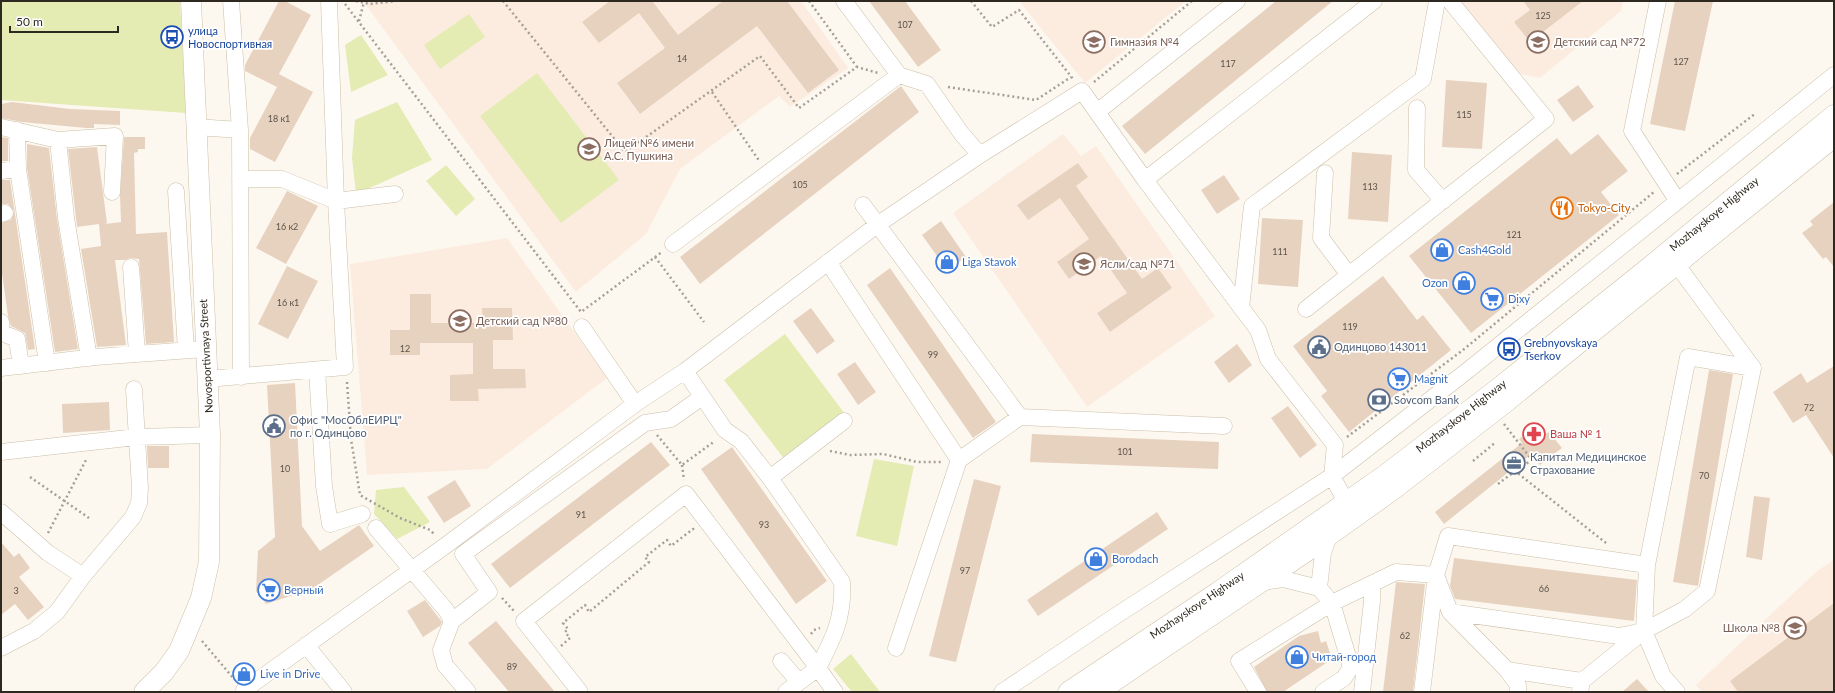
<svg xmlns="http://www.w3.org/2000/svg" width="1835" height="693" font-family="Lato,sans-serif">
<rect width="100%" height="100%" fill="#fdf8ef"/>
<path fill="#fcece0" d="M363 1H801L848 68 790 107 779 96 680 169 646 234 576 292Z
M1019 1H1186L1085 83Z
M1460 1H1623L1621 11 1540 78 1516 73Z
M1063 134 1081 156 1096 146 1215 316 1087 407 953 213Z
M507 238 607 378 487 469 367 475 350 264Z
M1834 560V692H1702L1696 685 1817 571Z"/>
<path fill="#e4ebb3" d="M1 1H180L186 113 1 100Z
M469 14 485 37 440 69 424 45Z
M361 35 388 75 351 92 345 45Z
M537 73 619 180 561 223 480 116Z
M397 102 432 160 356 194 352 158 355 120Z
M446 165 475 199 456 216 426 181Z
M785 334 845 414 785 460 724 380Z
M874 459 914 466 897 546 856 536Z
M404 487 430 522 397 539 374 514 376 490Z
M851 654 880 692H852L833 669Z"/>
<path fill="#e7d2c0" d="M279 1H285L311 15 279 74 313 92 275 162 250 149V138L277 87 245 71V65Z
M610 1H655L653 2 678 35 723 1H787L839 70 808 93 757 26 640 114 617 83 665 48 639 13 599 43 582 22Z
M869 1H905L941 50 918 67Z
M1276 1H1333L1145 154 1122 126Z
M1523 1H1583L1530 42 1514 22 1530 10Z
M1675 1H1713L1685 131 1650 124Z
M1446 80 1487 83 1482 149 1442 147Z
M1578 85 1594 107 1573 122 1557 100Z
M901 86 919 112 700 284 680 257Z
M12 102 70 109 120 111V125L94 124V128H86L22 122 1 118V104Z
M1598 134 1628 171 1601 192 1619 215 1471 333 1409 256 1557 138 1571 155Z
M1 137 8 138V161H1Z
M124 137H145V149H138V152L134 153 136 234 167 232 174 342 146 344 139 259 130 258 125 260H115L126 345 97 347 81 249 101 246 99 224 77 227 68 149 97 147 107 223 105 224 121 222 120 196Z
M27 144 49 148 57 219 78 349 55 352 27 168Z
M1352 152 1392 155 1388 222 1348 219Z
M1078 163 1088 177 1076 186 1142 279 1158 268 1172 288 1110 332 1097 313 1127 293 1101 256 1069 279 1057 262 1089 239 1060 198 1028 220 1017 205Z
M1224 175 1240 199 1217 214 1201 190Z
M1 180H10L35 349 28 350 25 333 11 326 8 316 1 266V223L11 220 14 211 8 204H1Z
M287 191 318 206 286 264 256 248Z
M1834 202V267L1826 257 1823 259 1802 233 1813 225 1810 221Z
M1262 218 1303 220 1298 287 1258 284Z
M941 221 966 257 947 270 922 235Z
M287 266 318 281 288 339 258 324Z
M890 268 996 422 973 438 867 285Z
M1383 276 1417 320 1423 315 1451 350 1349 432 1321 396 1327 391 1293 346Z
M410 294H431V323H483L482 308H512L513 340H493V369H525L526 388 478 389 479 401H450V375L473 374V343H420V355H390V330H410Z
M811 308 835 341 817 354 793 321Z
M1237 344 1252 365 1229 383 1214 362Z
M855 362 876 392 858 405 837 374Z
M1834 366V458L1806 415 1793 423 1773 392 1801 373 1807 383Z
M1709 370 1733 374 1698 586 1673 582Z
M295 383 302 526 320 551 359 525 374 546 312 589 266 604 256 591 258 551 275 537 267 385Z
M109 402 110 430 63 433 62 404Z
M1288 406 1317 445 1300 458 1271 418Z
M1536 425 1544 435 1549 432 1562 448 1540 465 1531 454 1444 524 1435 512 1522 443 1519 439Z
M1032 434 1219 442 1218 469 1030 462Z
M651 442 670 465 510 588 491 564Z
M147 446H169V468H148Z
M732 447 827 581 796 604 701 469Z
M974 479 1001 486 956 662 929 656Z
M455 480 471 506 444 523 427 497Z
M1754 496 1770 498 1762 560 1746 557Z
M1157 512 1168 529 1038 616 1027 600Z
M1 542 14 557 19 553 30 568 19 577 44 607 28 620 15 604 1 615Z
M1454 558 1637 580 1634 621 1455 599 1450 586Z
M1396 582 1425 584 1413 692H1383Z
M425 600 442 622 440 626 423 637 407 611Z
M1834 603V692H1738L1730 681Z
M496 621 555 692H509L468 643Z
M1318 631 1321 643 1326 641 1332 659 1283 692H1267L1254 667 1299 636Z
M1637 679 1649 692H1622Z"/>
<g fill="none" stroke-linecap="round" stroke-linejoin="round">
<g stroke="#cbbfa8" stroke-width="17">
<path id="minor" d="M844 1 899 75 927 84 961 133 980 155
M1658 1 1632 131 1677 200
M1417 108 1416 170 1443 201
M1097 112 1237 1
M1 127 58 140 115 136 112 192
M196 127 240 130 231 1
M17 130 18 169 47 363
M240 130 241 377
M58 140 66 218 89 358
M1 171 18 169
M1325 173 1321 238 1349 275
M240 179H282L336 201 395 194
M1145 180 1374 1
M176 191 186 350
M1 214 5 213
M673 244 899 75
M828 262 959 460 1020 417 863 205
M1677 265 1753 368
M131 267 137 354
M1241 308 1252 206 1423 79 1437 1
M1306 309 1546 119 1450 1
M1 322 2 333 17 339 21 366
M582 327 635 404
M1 368 95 357 205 349
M317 370 324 486 330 524 362 514
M685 371 725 430 741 441 770 478
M207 379 345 367 336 201 329 1
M1020 417 1224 426
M1 452 137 437 210 435
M1 512 48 553 83 576 133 517 139 503 140 488 134 389
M376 528 446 610 452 621 441 650 445 665 468 692
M1262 582 1283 579 1319 588 1332 603 1396 572 1436 575 1422 692
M1319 588 1323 553 1329 536
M1450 612 1619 636 1644 631 1647 565 1448 536 1436 575 1450 612 1507 670 1518 685V692
M452 621 489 592 463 554 645 423 671 419 702 397
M1644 631 1663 676 1677 692
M306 645 344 692
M1 648 34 631 57 612 83 576
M896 648 959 460
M781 661 799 682
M1507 670 1582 681
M246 692 244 690 445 546 635 404 685 371 877 225 980 155 1082 91 1145 180 1258 330 1268 359 1335 445 1332 476 1346 502
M580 692 524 621 686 494 818 668C834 637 844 617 842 582L770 478 844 421
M786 692 818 668 835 692
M1002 692 1117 615 1332 476 1467 371 1834 75
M1258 692 1239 661 1332 603 1351 667 1344 678 1323 692
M1362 692 1372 601V584
M1580 692 1582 681 1644 631 1685 609 1707 591 1753 368 1688 357 1647 565"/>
</g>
<g stroke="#cbbfa8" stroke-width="21">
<path id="major" d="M144 692 164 672 179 651 201 598 209 562 210 435 191 1
M1068 692 1218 592 1385 475 1496 390 1647 269 1834 115
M1098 692 1310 549 1394 489 1506 402 1834 137"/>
</g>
<path stroke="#a5a097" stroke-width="2.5" stroke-dasharray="2 3" stroke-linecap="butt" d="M356 1 370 4 396 1
M503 1 625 152 760 56 799 108 857 67 878 73
M809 1 857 67
M971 1 992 27 1019 10 1073 79
M345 4 581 312 662 252
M359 21 364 2
M1094 82 1192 1
M948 87 1036 100 1071 77
M712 92 760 162
M1677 174 1756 113
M655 257 704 322
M347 382 351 439 360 495 400 518 430 530 435 535
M1504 424 1532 460 1515 471 1606 543
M657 435 682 465 715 441
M1347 437 1463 350 1654 192
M830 451 850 455 883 454 917 462H942
M1473 461 1496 442
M682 465 684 480
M30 477 89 518
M1498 484 1515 471
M48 533 87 458
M502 598 514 611
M811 634 814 630 820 628
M202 641 234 679
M561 646 570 638 565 632 568 629 563 623 585 605 589 612 649 562 645 557 667 540 671 546 693 529 694 530"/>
<use href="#minor" stroke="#fff" stroke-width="16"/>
<use href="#major" stroke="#fff" stroke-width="20"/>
</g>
<defs>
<g id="bus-ring" transform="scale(1.15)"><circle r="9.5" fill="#fff" stroke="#1a4fb4" stroke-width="1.5"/><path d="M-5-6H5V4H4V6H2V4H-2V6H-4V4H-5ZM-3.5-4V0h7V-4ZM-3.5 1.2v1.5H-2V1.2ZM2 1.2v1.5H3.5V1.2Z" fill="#1a4fb4"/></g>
<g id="school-ring" transform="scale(1.15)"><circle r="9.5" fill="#fff" stroke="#8d6e63" stroke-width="1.5"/><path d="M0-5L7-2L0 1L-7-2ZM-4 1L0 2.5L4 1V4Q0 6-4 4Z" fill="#8d6e63"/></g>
<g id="restaurant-ring" transform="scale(1.15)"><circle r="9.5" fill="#fff" stroke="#e8710a" stroke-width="1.5"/><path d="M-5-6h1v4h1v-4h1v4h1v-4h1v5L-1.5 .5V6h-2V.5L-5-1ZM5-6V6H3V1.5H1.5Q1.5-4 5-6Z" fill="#e8710a"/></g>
<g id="shop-ring" transform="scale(1.15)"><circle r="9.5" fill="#fff" stroke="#3f7fe0" stroke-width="1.5"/><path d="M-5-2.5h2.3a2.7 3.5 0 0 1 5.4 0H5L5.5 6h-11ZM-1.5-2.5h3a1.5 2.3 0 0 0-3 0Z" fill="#3f7fe0"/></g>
<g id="supermarket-ring" transform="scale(1.15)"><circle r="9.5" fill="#fff" stroke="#3f7fe0" stroke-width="1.5"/><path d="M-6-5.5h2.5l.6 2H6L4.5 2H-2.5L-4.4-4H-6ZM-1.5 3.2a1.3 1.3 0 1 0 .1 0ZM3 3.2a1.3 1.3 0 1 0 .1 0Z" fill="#3f7fe0"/></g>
<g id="civic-ring" transform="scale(1.15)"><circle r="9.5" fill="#fff" stroke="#5c6f8a" stroke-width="1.5"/><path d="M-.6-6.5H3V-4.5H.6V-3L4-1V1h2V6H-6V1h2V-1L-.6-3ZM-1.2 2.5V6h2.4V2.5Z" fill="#5c6f8a"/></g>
<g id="bank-ring" transform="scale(1.15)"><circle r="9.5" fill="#fff" stroke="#5c6f8a" stroke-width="1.5"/><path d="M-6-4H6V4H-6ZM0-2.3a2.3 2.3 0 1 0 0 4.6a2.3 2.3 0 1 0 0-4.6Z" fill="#5c6f8a"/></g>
<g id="pharmacy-ring" transform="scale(1.15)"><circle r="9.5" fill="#fff" stroke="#e0444e" stroke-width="1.5"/><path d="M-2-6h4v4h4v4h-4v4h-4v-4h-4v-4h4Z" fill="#e0444e"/></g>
<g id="office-ring" transform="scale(1.15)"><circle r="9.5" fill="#fff" stroke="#5c6f8a" stroke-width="1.5"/><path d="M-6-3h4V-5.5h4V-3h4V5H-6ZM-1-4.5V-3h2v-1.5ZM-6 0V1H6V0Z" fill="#5c6f8a"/></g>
</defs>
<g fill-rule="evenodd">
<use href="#bus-ring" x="172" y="37"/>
<use href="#school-ring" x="1094" y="42"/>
<use href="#school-ring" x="1538" y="42"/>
<use href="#school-ring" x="589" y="149"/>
<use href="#restaurant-ring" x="1562" y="208"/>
<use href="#shop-ring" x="1442" y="250"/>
<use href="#shop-ring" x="947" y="262"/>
<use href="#school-ring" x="1084" y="264"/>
<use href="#shop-ring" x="1464" y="283"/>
<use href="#supermarket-ring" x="1492" y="299"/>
<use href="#school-ring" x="460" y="321"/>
<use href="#civic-ring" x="1319" y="347"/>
<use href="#bus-ring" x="1509" y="349"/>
<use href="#supermarket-ring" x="1399" y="379"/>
<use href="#bank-ring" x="1379" y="400"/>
<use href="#civic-ring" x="274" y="426"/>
<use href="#pharmacy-ring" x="1534" y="434"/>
<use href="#office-ring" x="1514" y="463"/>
<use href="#shop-ring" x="1096" y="559"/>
<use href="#supermarket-ring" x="269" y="590"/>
<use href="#school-ring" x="1795" y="628"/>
<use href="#shop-ring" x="1297" y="657"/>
<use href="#shop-ring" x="244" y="674"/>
</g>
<g text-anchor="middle" stroke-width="3.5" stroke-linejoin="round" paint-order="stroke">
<g font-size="9" fill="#5c5348">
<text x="1543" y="19">125</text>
<text x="905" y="28">107</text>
<text x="682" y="62">14</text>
<text x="1681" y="65">127</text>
<text x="1228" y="67">117</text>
<text x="1464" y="118">115</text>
<text x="279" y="122">18 к1</text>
<text x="800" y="188">105</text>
<text x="1370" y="190">113</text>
<text x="287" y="230">16 к2</text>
<text x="1514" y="238">121</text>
<text x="1280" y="255">111</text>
<text x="288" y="306">16 к1</text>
<text x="1350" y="330">119</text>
<text x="405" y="352">12</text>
<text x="933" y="358">99</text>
<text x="1809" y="411">72</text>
<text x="1125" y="455">101</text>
<text x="285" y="472">10</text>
<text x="1704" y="479">70</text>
<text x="581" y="518">91</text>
<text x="764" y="528">93</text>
<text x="965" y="574">97</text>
<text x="1544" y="592">66</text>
<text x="16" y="594">3</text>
<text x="1405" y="639">62</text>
<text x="512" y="670">89</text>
</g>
<g font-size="11" fill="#164399" stroke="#fff" text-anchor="start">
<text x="188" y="35">улица<tspan x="188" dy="13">Новоспортивная</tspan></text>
<text x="1524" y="347">Grebnyovskaya<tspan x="1524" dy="13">Tserkov</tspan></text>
</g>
<g font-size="11" fill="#785e54" stroke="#fff" text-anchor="start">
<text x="1110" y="46">Гимназия №4</text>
<text x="1554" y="46">Детский сад №72</text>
<text x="604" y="147">Лицей №6 имени<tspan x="604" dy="13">А.С. Пушкина</tspan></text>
<text x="1100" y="268">Ясли/сад №71</text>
<text x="476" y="325">Детский сад №80</text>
<text x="1780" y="632" text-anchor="end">Школа №8</text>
</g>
<g font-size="11" fill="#c56008" stroke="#fff" text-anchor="start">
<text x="1578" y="212">Tokyo-City</text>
</g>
<g font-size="11" fill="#2e2920" stroke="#fff">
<text transform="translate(1714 214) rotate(-39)" y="4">Mozhayskoye Highway</text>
<text transform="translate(206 356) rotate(-93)" y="4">Novosportivnaya Street</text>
<text transform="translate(1461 416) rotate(-38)" y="4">Mozhayskoye Highway</text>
<text transform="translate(1197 605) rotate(-34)" y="4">Mozhayskoye Highway</text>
</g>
<g font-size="11" fill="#366cbe" stroke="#fff" text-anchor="start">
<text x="1458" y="254">Cash4Gold</text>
<text x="962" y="266">Liga Stavok</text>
<text x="1448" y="287" text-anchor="end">Ozon</text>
<text x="1508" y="303">Dixy</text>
<text x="1414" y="383">Magnit</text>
<text x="1112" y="563">Borodach</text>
<text x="284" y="594">Верный</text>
<text x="1312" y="661">Читай-город</text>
<text x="260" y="678">Live in Drive</text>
</g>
<g font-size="11" fill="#4e5e75" stroke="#fff" text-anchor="start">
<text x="1334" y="351">Одинцово 143011</text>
<text x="1394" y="404">Sovcom Bank</text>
<text x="290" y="424">Офис "МосОблЕИРЦ"<tspan x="290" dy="13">по г. Одинцово</tspan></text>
<text x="1530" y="461">Капитал Медицинское<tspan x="1530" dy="13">Страхование</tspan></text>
</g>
<g font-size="11" fill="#be3a42" stroke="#fff" text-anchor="start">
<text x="1550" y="438">Ваша № 1</text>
</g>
</g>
<rect width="1835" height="693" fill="none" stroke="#2e2920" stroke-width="4"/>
<path d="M10 26v6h108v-6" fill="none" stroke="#2e2920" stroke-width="2"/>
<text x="16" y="26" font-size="12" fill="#2e2920" stroke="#ffffff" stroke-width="3" paint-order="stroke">50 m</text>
</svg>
